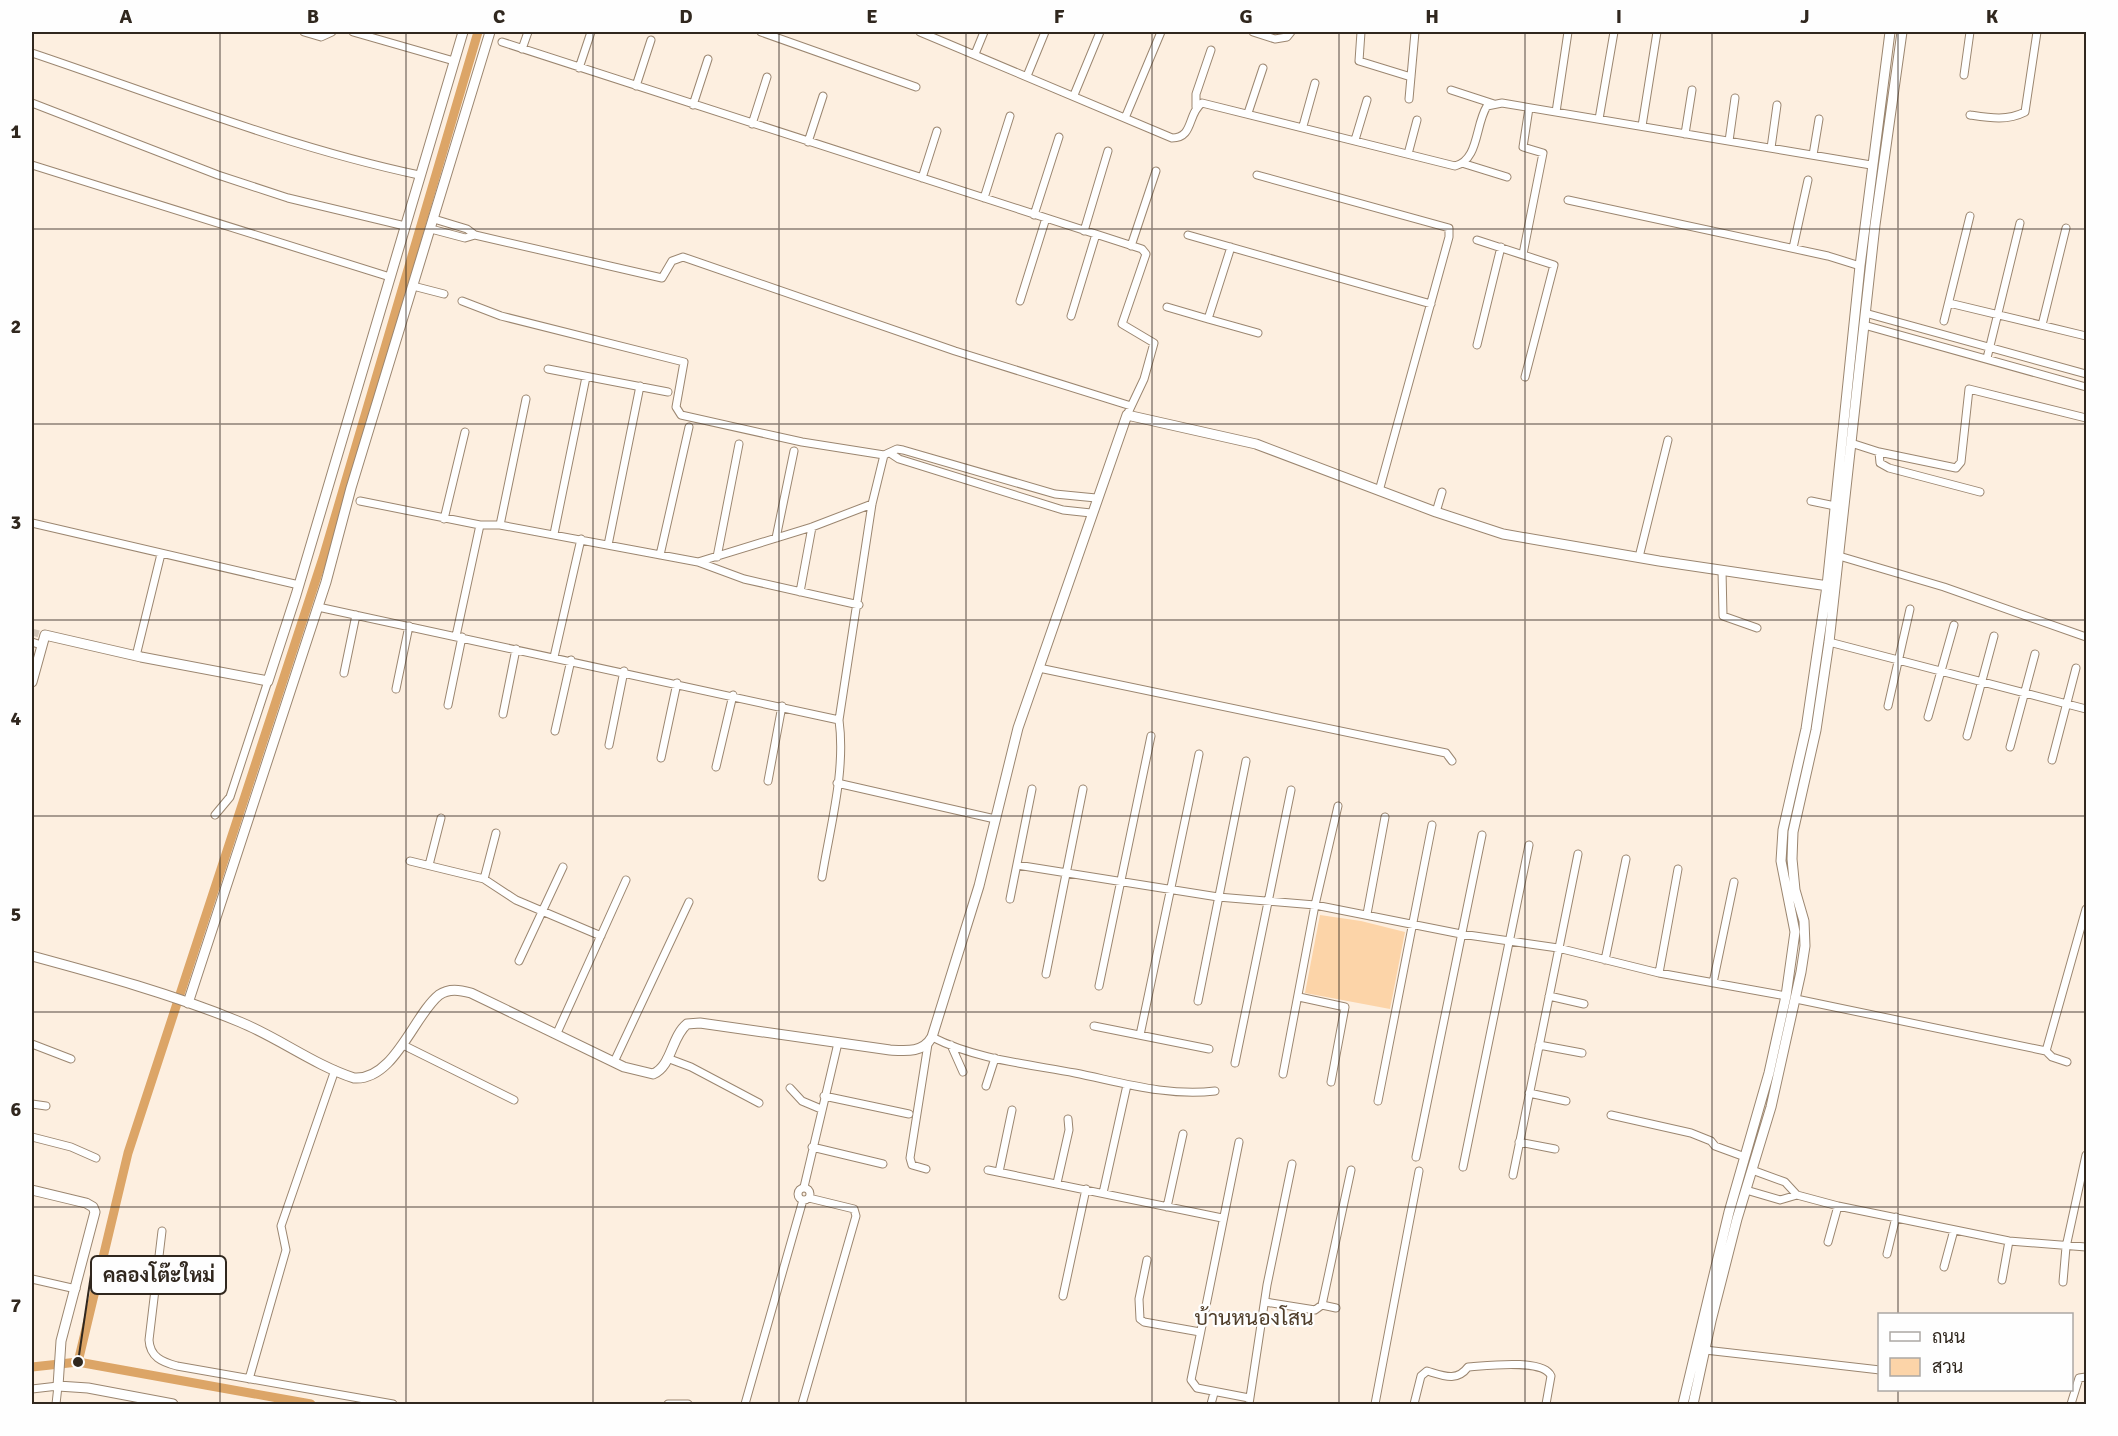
<svg xmlns="http://www.w3.org/2000/svg" width="2118" height="1436" font-family="Signika,Sarabun,sans-serif">
<rect width="100%" height="100%" fill="#fdefe0"/>
<path fill="#fcd4a8" d="M1320 915 1361 921 1405 932 1390 1009 1305 993Z"/>
<g fill="none" stroke-linecap="round" stroke-linejoin="round">
<path stroke="#dca567" stroke-width="9" d="M78 1362 128 1153 323 558 478 32
M32 1367 78 1362 311 1404"/>
<path stroke="#d4c7b9" stroke-width="7" stroke-dasharray="7 3.5" stroke-linecap="butt" d="M32 632 39 634"/>
<g stroke="#9b8670" stroke-width="9">
<path id="minor" d="M304 32 321 37 332 32
M353 32 454 61
M761 32 916 87
M920 32 1172 138C1194 138 1187 114 1202 103L1455 166C1479 160 1475 125 1487 106L1502 103 1871 165
M1253 32 1275 39 1287 37 1291 32
M1361 32 1359 61 1411 77
M502 42 1142 249 1146 254 1122 324 1154 343 1144 379 1127 415
M522 49 528 32
M32 53C160 96 287 147 419 175
M975 54 984 32
M579 68 591 32
M1964 75 1970 32
M1027 76 1045 32
M636 86 651 40
M1451 90 1494 104
M1074 95 1100 32
M1409 99 1415 32
M32 103 218 175 288 198 405 226
M693 105 708 59
M1196 107V94L1211 50
M1556 112 1568 32
M1248 113 1263 68
M1970 115C1990 118 2007 121 2025 112L2037 32
M1125 118 1161 32
M1599 119 1614 32
M752 124 767 77
M1303 126 1315 83
M1642 126 1657 32
M1685 134 1692 90
M1355 140 1367 100
M1729 141 1735 98
M808 142 823 96
M1771 148 1777 105
M1408 154 1417 120
M1813 155 1819 119
M1465 164 1507 177
M32 165 390 277
M1257 175 1449 228V237L1379 491
M922 178 937 131
M984 198 1010 116
M1568 200 1828 256 1860 266
M1034 215 1059 137
M434 219 467 229 475 235 662 278 672 261 683 257 955 351 1131 406
M431 229 465 238 475 235
M1084 231 1108 151
M1188 235 1431 304
M1477 240 1554 265 1525 377
M1131 246 1156 171
M1793 248 1808 180
M1523 254 1543 153 1523 147 1529 108
M413 286 444 294
M462 301 501 316 684 362 676 407 681 415 802 442 884 455
M1020 301 1046 218
M1949 303 2086 336
M1167 307 1208 319 1231 247
M1865 313 2086 374
M1071 316 1096 234
M1208 319 1258 333
M1944 321 1970 216
M1864 325 2086 387
M2042 325 2066 228
M1477 345 1501 247
M1987 358 2020 223
M548 369 668 392
M1851 443 1879 452 1956 468 1961 462 1969 389 2086 418
M1879 452 1880 463 1889 468 1980 492
M890 453 899 459 1063 510 1091 513
M360 501 480 525
M1811 501 1835 506
M1436 512 1442 492
M444 519 465 432
M32 523 299 585
M500 525 526 399
M554 534 586 377
M776 538 794 451
M608 545 640 386
M660 555 689 427
M1839 556 1944 587 2086 637
M717 557 739 444
M1639 557 1668 440
M698 562 744 579 859 605
M1722 570 1723 616 1757 628
M800 592 812 527
M318 607 839 720
M456 636 480 525H500L698 562 812 527 872 504
M32 642 41 645
M1829 642 2086 709
M136 656 161 554
M554 657 581 539
M1039 668 1446 753 1452 761
M344 673 356 615
M396 689 409 626
M448 705 462 637
M1888 706 1910 609
M503 714 516 649
M1928 717 1954 625
M555 731 571 660
M1967 736 1994 636
M609 745 624 671
M2010 747 2035 654
M661 758 677 683
M2052 760 2076 668
M716 767 733 695
M768 781 782 706
M837 783 995 819
M215 815 230 797 268 681
M410 861 484 879 516 900 601 936
M429 865 441 818
M1017 865 1218 897 1315 905 1461 934 1558 948 1659 973 1786 996
M822 877C830 827 846 771 839 720L872 504 884 455 897 449 903 450 1055 494 1096 498
M484 879 496 833
M1010 899 1032 789
M1367 914 1385 817
M1605 960 1626 859
M519 961 563 867
M1659 973 1678 869
M1046 974 1083 789
M1713 983 1734 882
M1099 986 1151 736
M1549 996 1584 1004
M1299 997 1345 1007 1331 1082
M1796 999 2046 1051 2086 909
M1198 1001 1246 761
M1094 1026 1209 1049
M557 1033 626 880
M1140 1035 1199 754
M932 1037C975 1059 1027 1064 1075 1073 1120 1082 1168 1097 1215 1091
M32 1044 71 1059
M403 1045 514 1100
M951 1045 963 1072
M1539 1045 1582 1053
M2046 1051 2052 1057 2067 1062
M667 1058 691 1067 759 1103
M614 1062 689 902
M1235 1063 1291 790
M1283 1074 1315 905 1338 806
M986 1086 995 1058
M790 1088 802 1101 821 1109
M1529 1093 1566 1101
M824 1096 909 1114
M1378 1101 1432 825
M32 1104 46 1106
M1611 1115 1691 1133 1711 1141 1715 1146 1745 1157
M32 1137 71 1147 96 1158
M1239 1142 1191 1380 1197 1388 1249 1398
M1519 1142 1555 1149
M812 1147 883 1164
M1416 1157 1482 835
M1463 1167 1529 845
M926 1169 912 1165 910 1158 928 1044
M988 1170 1222 1218
M1752 1170 1785 1182 1797 1195 1838 1206 2009 1241 2086 1247
M999 1172 1012 1110
M1513 1175 1578 854
M1057 1183 1069 1130 1068 1119
M804 1187 838 1043
M798 1194a6 6 0 1 1 12 0a6 6 0 1 1-12 0Z
M1746 1190 1780 1200 1797 1195
M1103 1193 1127 1085
M1167 1207 1183 1134
M162 1231 149 1340C150 1357 162 1362 177 1366L393 1404
M1828 1242 1838 1206
M1887 1254 1896 1217
M1147 1260 1139 1299 1140 1319 1144 1322 1200 1332
M1944 1267 1954 1230
M32 1279 76 1289
M2002 1280 2009 1241
M2063 1282 2066 1247 2086 1155
M1063 1296 1086 1189
M1265 1302 1315 1310 1322 1305 1351 1170
M1322 1305 1336 1308
M1705 1350 1880 1370
M249 1379 286 1250 281 1226 335 1070
M32 1389 58 1386 56 1404
M668 1404H688
M745 1404 803 1200
M802 1404 856 1216 854 1209 809 1198
M1211 1404 1214 1393
M1249 1404 1267 1285 1292 1164
M1375 1404 1419 1171
M1414 1404 1421 1376 1427 1371C1444 1376 1457 1382 1468 1367 1485 1366 1543 1358 1551 1376L1546 1404
M2071 1404 2079 1378 2086 1377"/>
</g>
<g stroke="#9b8670" stroke-width="11">
<path id="tertiary" d="M32 682 45 635 141 657 268 681 296 595 463 32
M32 956C102 975 172 994 240 1022 279 1038 314 1065 354 1078 394 1081 414 1015 439 995 449 988 460 990 471 993L624 1067 653 1074C672 1066 671 1037 687 1024L700 1023 890 1050C906 1051 923 1053 932 1037L979 886 1018 728 1127 415 1256 444 1436 512 1503 534 1659 561 1835 587
M188 1003 326 582 351 488 490 32
M32 1190 86 1203 93 1207 95 1212 61 1341 58 1386 88 1388 173 1404
M1683 1404 1729 1212 1769 1073 1786 996 1795 932 1781 861 1783 830 1806 729 1827 586 1860 266 1890 32
M1693 1404 1711 1321 1737 1219 1771 1107 1801 972 1805 946 1804 921 1795 890 1792 859 1793 832 1816 730 1829 642 1875 225 1902 32"/>
</g>
<use href="#minor" stroke="#fff" stroke-width="7"/>
<use href="#tertiary" stroke="#fff" stroke-width="9"/>
</g>
<path fill="none" stroke="#30271e" stroke-width="1.5" stroke-opacity="0.55" d="M220 32V1404M406 32V1404M593 32V1404M779 32V1404M966 32V1404M1152 32V1404M1339 32V1404M1525 32V1404M1712 32V1404M1898 32V1314M32 229H2086M32 424H2086M32 620H2086M32 816H2086M32 1012H2086M32 1207H2086M1898 1390V1404"/>
<g text-anchor="middle" stroke-width="4.5" stroke-linejoin="round" paint-order="stroke">
<g font-size="21" fill="#4f3d29" stroke="#fefefe">
<text x="1254" y="1325">บ้านหนองโสน</text>
</g>
</g>
<path fill="none" stroke="#30271e" stroke-width="2" d="M78 1362L91 1275"/>
<circle fill="#30271e" stroke="#fefefe" stroke-width="2" cx="78" cy="1362" r="6"/>
<rect fill="#fefefe" stroke="#30271e" stroke-width="2" x="91" y="1256" width="135" height="38" rx="6"/>
<g font-size="20" text-anchor="middle" font-weight="bold" fill="#30271e">
<text x="159" y="1282">คลองโต๊ะใหม่</text>
</g>
<rect width="2118" height="1436" fill="none" stroke="#fefefe" stroke-width="66"/>
<rect x="1878" y="1313" width="195" height="78" fill="#fefefe" stroke="#aca8a4" stroke-width="1.5"/>
<rect x="1890" y="1332" width="30" height="9" fill="#ffffff" stroke="#aca8a4" stroke-width="1.5"/>
<text x="1932" y="1343" font-size="18" fill="#30271e">ถนน</text>
<rect x="1890" y="1358" width="30" height="18" fill="#fcd4a8" stroke="#aca8a4" stroke-width="1.5"/>
<text x="1932" y="1373" font-size="18" fill="#30271e">สวน</text>
<rect x="33" y="33" width="2052" height="1370" fill="none" stroke="#30271e" stroke-width="2"/>
<g font-size="20" text-anchor="middle" font-weight="bold" fill="#30271e">
<text x="126" y="23">A</text>
<text x="313" y="23">B</text>
<text x="499" y="23">C</text>
<text x="686" y="23">D</text>
<text x="872" y="23">E</text>
<text x="1059" y="23">F</text>
<text x="1246" y="23">G</text>
<text x="1432" y="23">H</text>
<text x="1619" y="23">I</text>
<text x="1805" y="23">J</text>
<text x="1992" y="23">K</text>
<text x="16" y="138">1</text>
<text x="16" y="333">2</text>
<text x="16" y="529">3</text>
<text x="16" y="725">4</text>
<text x="16" y="921">5</text>
<text x="16" y="1116">6</text>
<text x="16" y="1312">7</text>
</g>
</svg>
